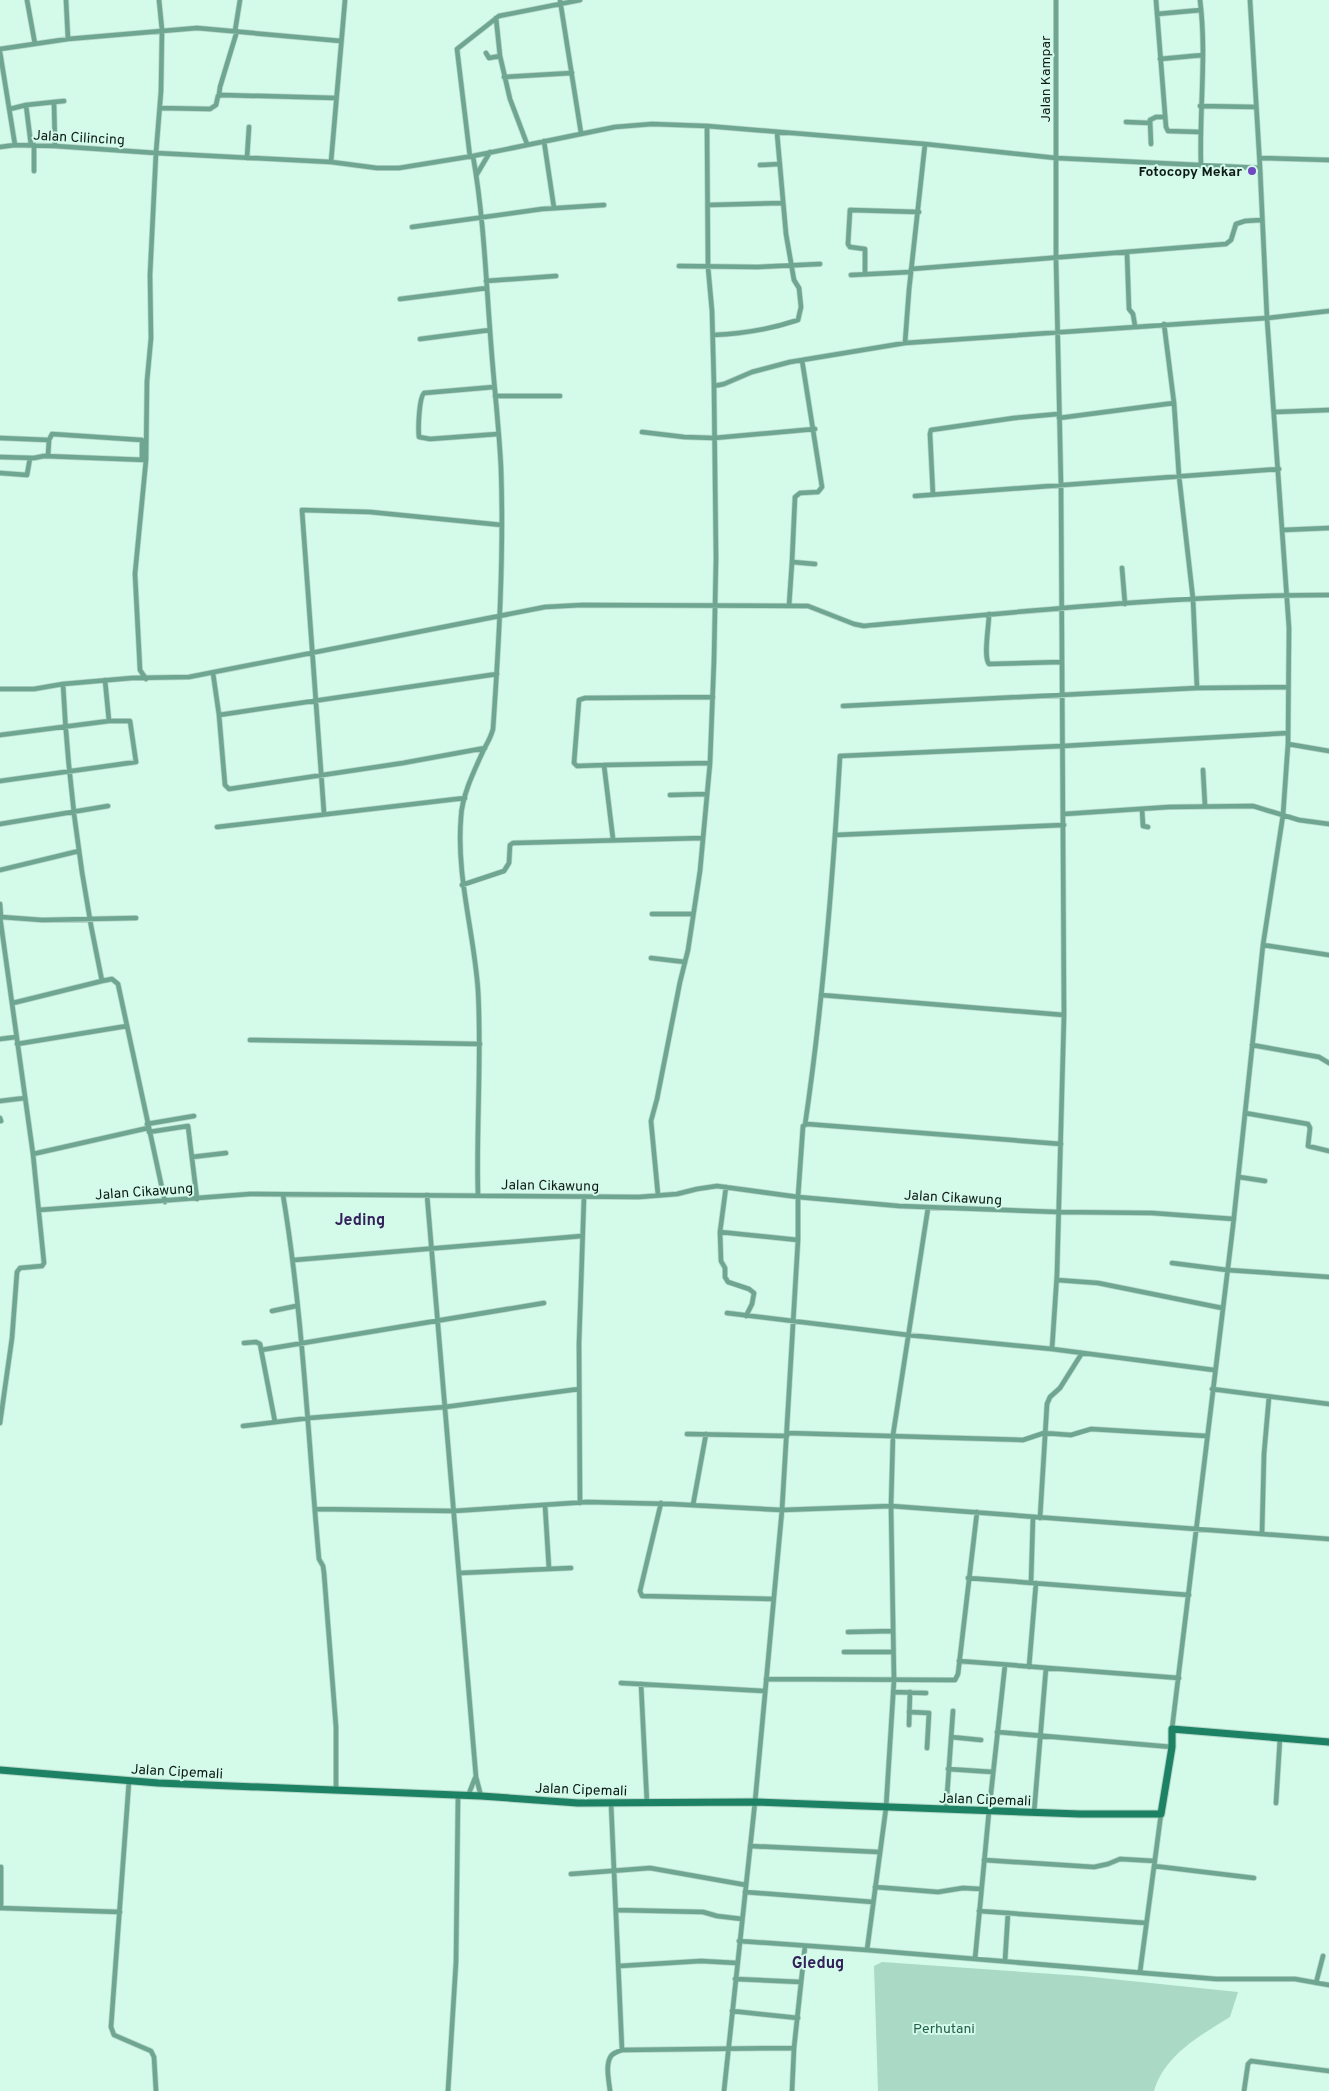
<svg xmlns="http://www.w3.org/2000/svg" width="1329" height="2091" font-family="Overpass,sans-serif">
<rect width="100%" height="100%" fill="#d4faea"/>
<path fill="#aad9c6" d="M882 1962 1082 1976 1238 1992 1230 2017C1200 2036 1165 2054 1154 2091H878L874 1966Z"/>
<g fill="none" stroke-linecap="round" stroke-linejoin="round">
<g stroke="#b4d6c8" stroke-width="6">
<path id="minor" d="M27 0 35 44
M66 0 68 39
M560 0 581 133
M1156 0 1166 127 1168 131 1200 132
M1200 0C1207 55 1199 111 1201 166
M1250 0 1260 168
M1157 14 1201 10
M496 18 500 56
M235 31 240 0
M0 49 68 39 197 28 341 41
M0 52 15 145
M486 53 489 58 500 56 510 99 527 144
M1160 59 1203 55
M504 77 572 73
M219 95 220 87 237 31
M54 102 64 101
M1200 106 1256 107
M160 108 210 109 216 105 218 96 222 95 336 98
M10 109 26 105
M1126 122 1150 123
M544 141 554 208
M1151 144 1150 120 1156 117H1165
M31 145 26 105 54 102 55 146
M34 145V171
M0 147 15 145 55 146 156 153 331 162 377 168H399L473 156 615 127 652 124 707 126 925 144 1056 158 1260 168 1267 318 1329 311
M473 156C484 218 486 281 491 344 494 386 499 427 501 468 504 555 499 642 493 729 491 737 488 742 484 749 475 769 462 795 461 817 456 876 474 932 478 990 482 1059 476 1127 478 1195
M470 157 457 49 499 16 580 0
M247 158 249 127
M1260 158 1329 160
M331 162 345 0
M760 165 779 164
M477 174 490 152
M708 205 783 203
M412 227 542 209 604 205
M1127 253 1129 309 1133 314 1135 326
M679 266 757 267 820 264
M911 269 1226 244 1231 240 1236 224 1245 221 1261 220
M865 274V249L850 247 848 244 850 210 919 212
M851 275 911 272
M486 281 556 276
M400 299 487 288
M1164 324 1174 403 1179 476 1193 599 1197 688
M713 335C741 334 771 329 798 320L801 307 799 288 794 280 786 234 777 133
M420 339 490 330
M905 343 909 290 925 144
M714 386 724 384 752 372 790 362 905 343 1267 318 1289 628 1288 744 1283 815 1263 945 1233 1226 1172 1729
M494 387 424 393C419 398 418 428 419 437L430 439 498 434
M495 396H560
M1275 412 1329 410
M1059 418 1174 403
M642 432 684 437 714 438 815 429
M0 438 49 440
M48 456 49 440 52 434 142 440V460
M0 457 34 458 44 456 146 460
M0 473 27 475 30 458
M933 495 930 434 931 430 1014 418 1058 414
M915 496 1279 469
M1283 530 1329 528
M792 562 795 497 800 493 818 492 822 487 802 360
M1122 568 1125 604
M789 606 792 562 815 564
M989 614C989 626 983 657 989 664L1061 662
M213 673 219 715 225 785 229 789 403 763 485 748
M146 679 140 670 135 574 146 460 147 381 151 338 150 275 156 153 161 91 162 30 159 0
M63 684C68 784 81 883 102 981L112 979 118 984 165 1202
M0 689H34L63 684 132 678 189 677 545 607 582 605 808 606 854 624 864 626C1019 612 1174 595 1329 595
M843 706 1197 688 1288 687
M219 715 497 674
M0 735 109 721 105 680
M1288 744 1329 751
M604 765 577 766 574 763 579 700 585 698 713 697
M1203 770 1205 806
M0 781 136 762 130 721H109
M670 795 707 794
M1142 809 1143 826 1148 827
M324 813 302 510 370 512 502 525
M1064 814 1169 807 1253 806 1299 820 1329 824
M0 824 108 806
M217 827 465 798
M835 835 1064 825
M613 839 604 765 710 763
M0 870 79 851
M462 885 504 871 509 863 510 845 513 843 703 838
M0 904 1 917 42 920 136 918
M652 914H693
M0 917 33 1154 44 1263 42 1266 20 1268 17 1272 12 1338 0 1423
M1263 945 1329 955
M651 958 685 962
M821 995 1064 1015
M13 1003 102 981
M0 1039 16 1037
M250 1040 480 1044
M17 1044 127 1026
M1252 1045 1319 1057 1329 1063
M0 1101 25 1098
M1245 1113 1308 1124 1310 1128 1308 1146 1329 1151
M0 1118 1 1121
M147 1124 194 1116
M805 1125C823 1003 833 879 840 756L1063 746 1288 733
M149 1132 188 1126 197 1199
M33 1154 148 1128
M192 1157 226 1153
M1239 1177 1265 1181
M726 1187 720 1232 721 1261 725 1268V1277L728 1282 749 1289 754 1293 752 1304 746 1316
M283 1195C303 1315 308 1438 319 1559L323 1566 324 1573 336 1727V1791
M427 1195 476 1777 481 1796
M658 1195 651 1121 657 1099 680 982 688 950 700 871 710 763 714 660 716 558 714 386 712 311 708 267 707 126
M39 1210 250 1194 639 1197 677 1194 697 1189 717 1186 798 1197 899 1206 1058 1212 1152 1213 1234 1219
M720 1232 798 1240
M294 1260 582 1236
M1172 1263 1227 1270 1329 1277
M1057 1280 1098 1283 1222 1308
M272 1311 296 1306
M727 1313 908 1335 1052 1349 1214 1370
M244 1343 256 1342 260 1344 275 1422
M1052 1349 1057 1274 1064 1015 1061 485 1056 259V0
M261 1350 544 1303
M1212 1389 1329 1404
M243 1426 309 1418 445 1407 579 1389
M787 1433 1023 1440 1044 1433 1071 1435 1091 1429 1207 1436
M687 1434 787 1436
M580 1503 579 1344 584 1197
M661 1503 640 1591 642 1596 773 1599
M545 1505 549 1569
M693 1505 706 1434
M316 1509 454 1511 587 1502 671 1504 782 1510 891 1506 1329 1539
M1040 1518 1047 1404 1050 1397 1060 1388 1082 1353
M1262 1534 1264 1454 1269 1397
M460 1573 571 1568
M968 1578 1189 1595
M1031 1583 1033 1517
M848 1632 893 1631
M844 1652H893
M959 1661 1179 1678
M1029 1667 1036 1583
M766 1679 955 1680 958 1674 977 1512
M621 1683 765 1691
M641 1684 647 1803
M893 1692 926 1693
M909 1712 929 1713 927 1748
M909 1725 910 1692
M997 1732 1172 1747
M951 1737 981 1740
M948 1769 993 1772
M129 1781 111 2027 114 2035 151 2051 154 2057 156 2091
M468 1796 475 1778
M611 1803 622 2050
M1276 1803 1280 1738
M946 1810 953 1711
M1034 1813 1046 1668
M750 1846 879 1852
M984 1860 1094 1867 1108 1864 1120 1859 1155 1861
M1154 1866 1254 1878
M571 1874 650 1868 746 1885
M875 1887 938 1892 963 1888 981 1889
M745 1892 873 1902
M0 1908 120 1912
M1 1908V1867
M616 1910 703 1912 717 1916 742 1919
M979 1911 1146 1923
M739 1941 867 1950 1216 1979H1295L1329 1985
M867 1950 886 1808 894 1680 891 1506 893 1435 928 1208
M975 1959 989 1811 1005 1665
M1005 1961 1008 1913
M619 1966 701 1961 737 1963
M1140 1972 1161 1814
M735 1979 801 1982
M1316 1983 1323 1956
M732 2011 798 2018
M448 2091 456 1962 458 1796
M610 2091C609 2081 605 2065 611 2056 613 2053 619 2051 622 2050L794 2048
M724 2091 755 1802 782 1510 798 1240V1197L803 1126 807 1124 1061 1144
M792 2091 794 2048 805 1946
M1244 2091 1248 2064 1251 2061 1329 2071"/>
</g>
<g stroke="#b4d6c8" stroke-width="9">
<path id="secondary" d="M0 1770 158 1783 481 1796 578 1803 755 1802 1080 1814H1161L1172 1747V1729L1329 1742"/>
</g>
<use href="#minor" stroke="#6fa691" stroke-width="4.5"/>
<use href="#secondary" stroke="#1d8164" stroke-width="7"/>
</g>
<circle fill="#6f48c1" stroke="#d4faea" stroke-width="2" cx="1252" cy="171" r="5"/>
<g text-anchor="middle" stroke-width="4" stroke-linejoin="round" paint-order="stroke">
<g font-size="14" fill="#0d1b16" stroke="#d4faea">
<text transform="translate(1045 79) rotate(-90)" y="5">Jalan Kampar</text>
<text transform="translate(79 137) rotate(3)" y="5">Jalan Cilincing</text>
<text transform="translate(550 1185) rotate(1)" y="5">Jalan Cikawung</text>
<text transform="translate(144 1191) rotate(-4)" y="5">Jalan Cikawung</text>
<text transform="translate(953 1197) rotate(3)" y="5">Jalan Cikawung</text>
<text transform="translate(177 1771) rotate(3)" y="5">Jalan Cipemali</text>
<text transform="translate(581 1789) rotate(2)" y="5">Jalan Cipemali</text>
<text transform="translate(985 1799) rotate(2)" y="5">Jalan Cipemali</text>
</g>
<g font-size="14" font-weight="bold" fill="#0d1b16" stroke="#d4faea" text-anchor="end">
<text x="1242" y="176">Fotocopy Mekar</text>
</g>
<g font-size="14" fill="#235f4b" stroke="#d4faea">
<text x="944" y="2033">Perhutani</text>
</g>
<g font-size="16" font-weight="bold" fill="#33215b" stroke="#d4faea">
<text x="360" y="1225">Jeding</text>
<text x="818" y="1968">Gledug</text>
</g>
</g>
</svg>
